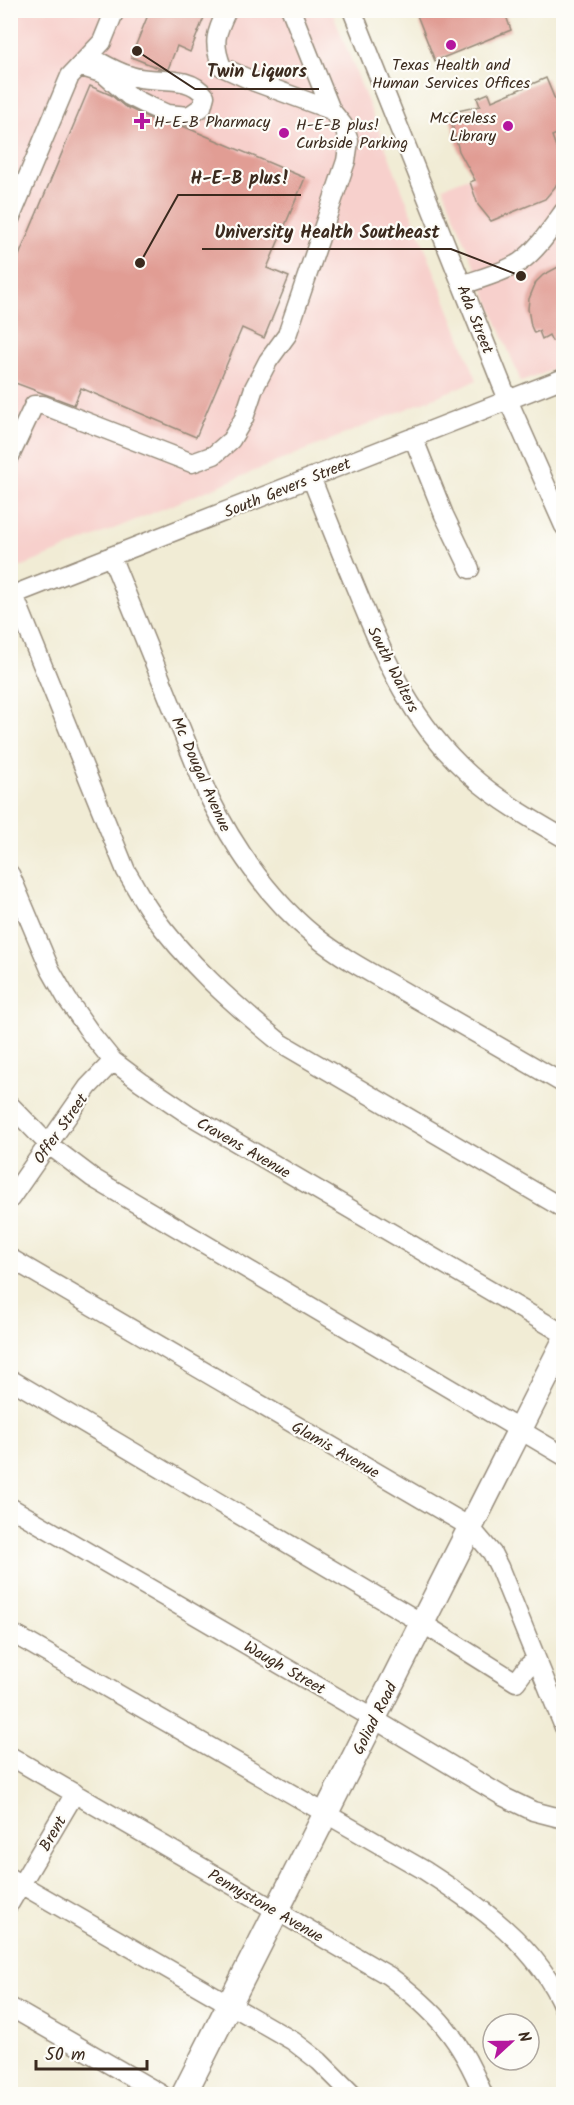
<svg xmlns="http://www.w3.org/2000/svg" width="574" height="2105" font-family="Kalam,sans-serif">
<rect width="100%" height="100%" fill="#fdfcf7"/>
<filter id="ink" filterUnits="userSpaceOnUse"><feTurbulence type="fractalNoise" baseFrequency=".0167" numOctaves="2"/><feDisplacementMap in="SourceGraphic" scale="12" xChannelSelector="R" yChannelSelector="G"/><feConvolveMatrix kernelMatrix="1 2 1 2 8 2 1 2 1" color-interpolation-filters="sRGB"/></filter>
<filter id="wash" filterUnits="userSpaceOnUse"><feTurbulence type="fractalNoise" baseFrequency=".008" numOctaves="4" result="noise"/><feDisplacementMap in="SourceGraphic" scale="24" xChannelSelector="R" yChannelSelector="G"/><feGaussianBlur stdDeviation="1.35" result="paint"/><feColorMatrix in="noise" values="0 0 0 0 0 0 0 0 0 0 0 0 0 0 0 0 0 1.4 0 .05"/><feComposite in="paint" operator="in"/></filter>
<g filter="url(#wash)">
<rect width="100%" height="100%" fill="#f1ecd5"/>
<path fill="#f7d0cc" d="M11 11H332L477 380 11 571Z
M563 141V366L521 382 443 187Z"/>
<g id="blocks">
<path fill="#e19d94" d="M150 10H207L190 52 177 46 168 69H161L131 57Z
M415 10H504L511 30 435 61Z
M546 78 564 121V131L552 136 560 158 561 168 559 179 555 187 545 199 491 221 478 205 470 182 475 180 459 151 449 113 480 106 477 98 489 93 492 101Z
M90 86 111 95 124 106 162 124 185 127 305 178 267 268 289 277 264 338 242 328 196 437 81 388 74 405 10 381V255L18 258Z
M564 264V336L552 341 549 335 542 339 539 331 534 333 531 326 528 309 529 299 536 282 543 275Z"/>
</g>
</g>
<g filter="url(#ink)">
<use href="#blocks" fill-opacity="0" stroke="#968b7a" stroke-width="1.5"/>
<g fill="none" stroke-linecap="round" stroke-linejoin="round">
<g stroke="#968b7a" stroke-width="21">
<path id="minor" d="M227 10C216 33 212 42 222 67L255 82 331 110
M352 10 508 400 564 526
M79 66 104 74 129 96 149 106 167 114 189 116 202 107 205 96C189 73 155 84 131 76 116 72 102 63 89 56
M10 219 70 76 102 42 115 10
M462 285C481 278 503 273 520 262 538 249 551 229 564 211
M413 437 444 515 470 569
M10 456 34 405H43L61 412 192 463 214 455 231 440 244 418 254 388 268 361 287 335 346 161 349 141 343 125 331 110 291 10
M311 477C326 515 341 553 357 591 385 661 412 723 470 775 498 800 531 819 564 838
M111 556 207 793C234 848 268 898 316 937 346 961 381 978 413 997 463 1026 513 1055 564 1084
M14 595 126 871C134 884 141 898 150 911 186 962 233 1004 281 1043L564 1209
M10 596 564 378
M10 874 50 969 67 999 92 1035 113 1061 141 1082 188 1114 564 1334
M10 1105 48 1144 93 1178 564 1456
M10 1199 88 1087 113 1061
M10 1258 470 1527 492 1553 499 1567 564 1727
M10 1379 422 1623 516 1682 528 1666 536 1659
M10 1507 374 1719 504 1797 533 1811 564 1819
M10 1632 424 1870C479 1906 538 1945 564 2009
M10 1756 389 1976C436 2011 461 2039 483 2094
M10 1878 293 2041 319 2061 352 2094
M10 1903 75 1793
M10 2007 161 2094"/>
</g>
<g stroke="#968b7a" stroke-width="27">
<path id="major" d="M184 2094 564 1342"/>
</g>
<use href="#minor" stroke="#fff" stroke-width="18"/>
<use href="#major" stroke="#fff" stroke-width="24"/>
</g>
</g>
<g fill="#b5179e" stroke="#fdfcf7" stroke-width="2">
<circle cx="451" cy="45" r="6"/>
<path d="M139 112h6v6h6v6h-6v6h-6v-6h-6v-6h6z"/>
<circle cx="508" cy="126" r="6"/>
<circle cx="284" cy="133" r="6"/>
</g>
<g text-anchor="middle" stroke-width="4.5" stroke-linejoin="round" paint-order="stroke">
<g font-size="16" fill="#3b2a1e" stroke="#fdfcf7" text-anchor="start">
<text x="451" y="70" text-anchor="middle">Texas Health and<tspan x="451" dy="18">Human Services Offices</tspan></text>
<text x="496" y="123" text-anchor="end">McCreless<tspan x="496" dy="18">Library</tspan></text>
<text x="154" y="127">H-E-B Pharmacy</text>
<text x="296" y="130">H-E-B plus!<tspan x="296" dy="18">Curbside Parking</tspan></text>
</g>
<g font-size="16" fill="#3b2a1e" stroke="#fdfcf7">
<text transform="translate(476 319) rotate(68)" y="6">Ada Street</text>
<text transform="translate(287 487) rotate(-22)" y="6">South Gevers Street</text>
<text transform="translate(394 669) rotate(63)" y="6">South Walters</text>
<text transform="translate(202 774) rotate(66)" y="6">Mc Dougal Avenue</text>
<text transform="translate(60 1128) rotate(-55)" y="6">Offer Street</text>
<text transform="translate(244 1147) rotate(30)" y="6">Cravens Avenue</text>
<text transform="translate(336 1449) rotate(30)" y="6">Glamis Avenue</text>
<text transform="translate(285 1667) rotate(30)" y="6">Waugh Street</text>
<text transform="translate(374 1718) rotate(-63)" y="6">Goliad Road</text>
<text transform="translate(52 1833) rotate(-60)" y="6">Brent</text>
<text transform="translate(266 1905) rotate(30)" y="6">Pennystone Avenue</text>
</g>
</g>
<path fill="none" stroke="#3b2a1e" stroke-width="2" d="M137 51L195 89H319M140 263L178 195H301M521 276L451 249H202"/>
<g fill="#3b2a1e" stroke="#fdfcf7" stroke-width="2">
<circle cx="137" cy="51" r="6"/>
<circle cx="140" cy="263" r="6"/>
<circle cx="521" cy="276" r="6"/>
</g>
<g font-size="18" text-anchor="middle" font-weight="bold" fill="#3b2a1e" stroke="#fdfcf7" stroke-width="4.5" stroke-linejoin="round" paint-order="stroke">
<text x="257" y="77">Twin Liquors</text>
<text x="240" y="184">H-E-B plus!</text>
<text x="327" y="238">University Health Southeast</text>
</g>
<rect width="574" height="2105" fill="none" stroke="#fdfcf7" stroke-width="36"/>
<g transform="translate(511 2042) rotate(68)"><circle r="28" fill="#fdfcf7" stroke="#afa8a0" stroke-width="1.5"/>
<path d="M0-4.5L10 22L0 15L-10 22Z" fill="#b5179e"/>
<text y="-9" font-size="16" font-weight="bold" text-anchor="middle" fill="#3b2a1e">N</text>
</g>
<path d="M36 2060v9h111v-9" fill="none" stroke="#3b2a1e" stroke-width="3"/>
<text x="45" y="2060" font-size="18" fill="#3b2a1e" stroke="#fdfcf7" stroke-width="4.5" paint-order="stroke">50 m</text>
</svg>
